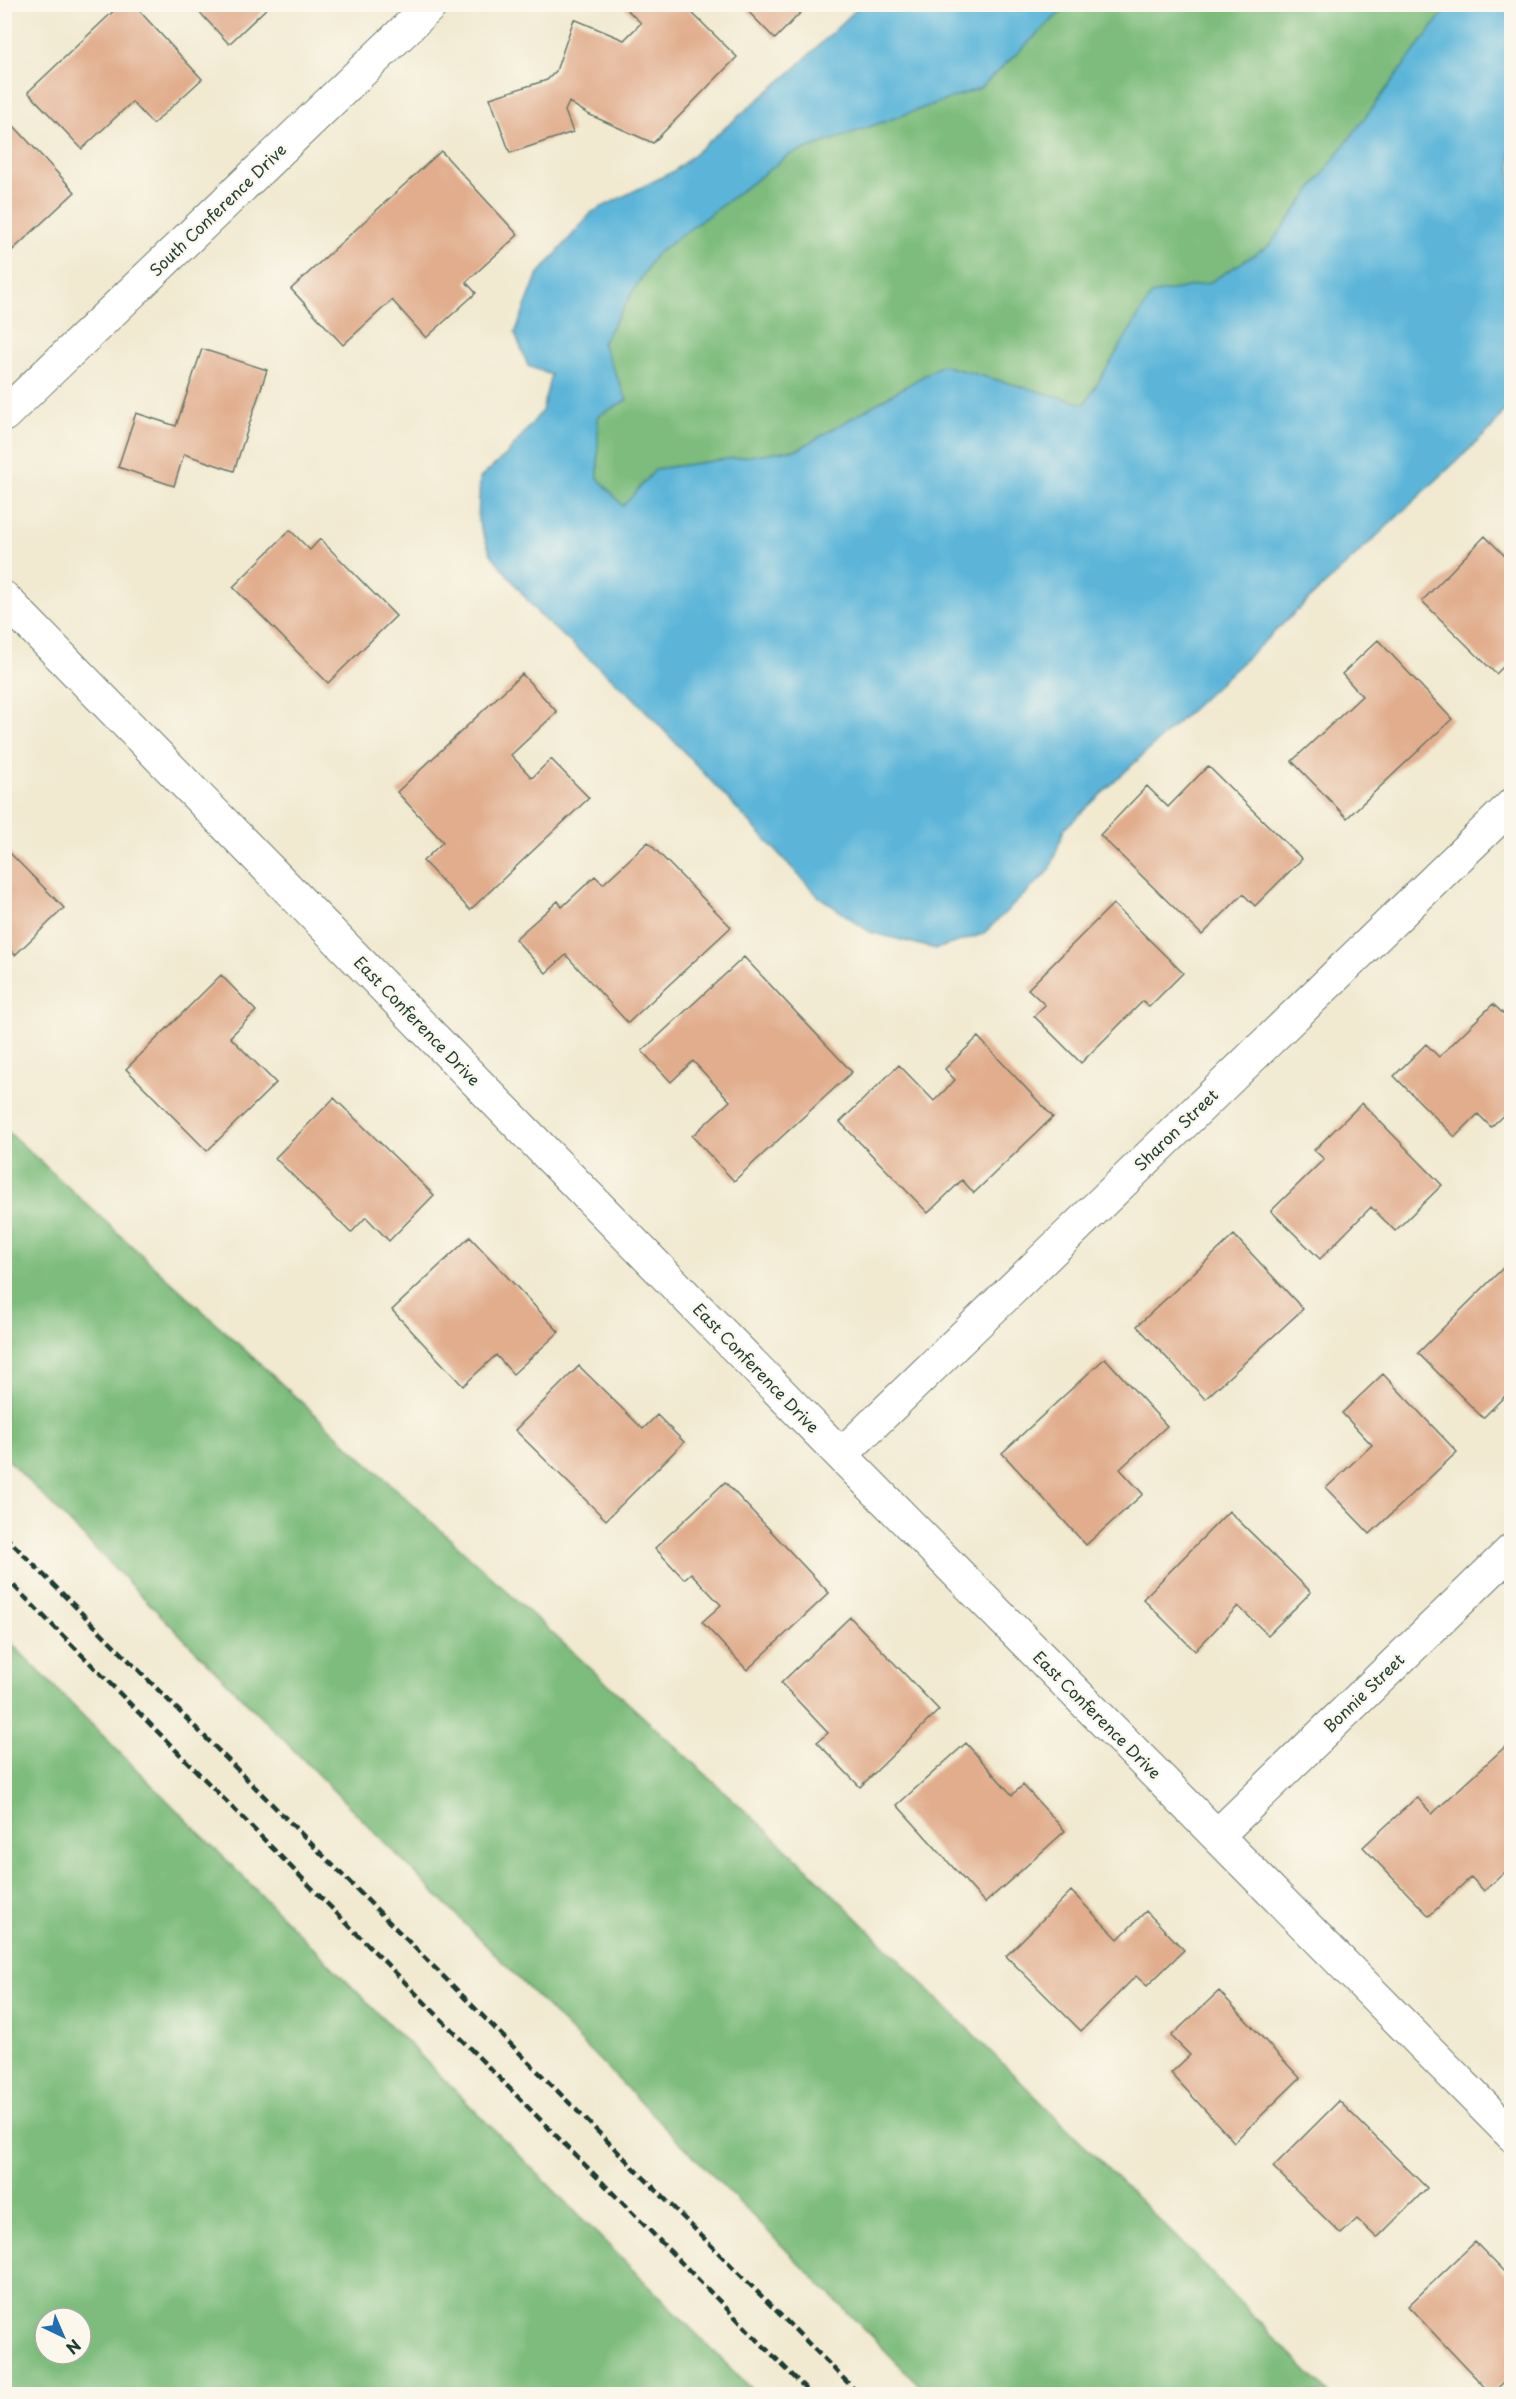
<svg xmlns="http://www.w3.org/2000/svg" width="1516" height="2399" font-family="'Playpen Sans',sans-serif">
<rect width="100%" height="100%" fill="#fbf7ec"/>
<filter id="ink" filterUnits="userSpaceOnUse"><feTurbulence type="fractalNoise" baseFrequency=".0167" numOctaves="2"/><feDisplacementMap in="SourceGraphic" scale="12" xChannelSelector="R" yChannelSelector="G"/><feConvolveMatrix kernelMatrix="1 2 1 2 8 2 1 2 1" color-interpolation-filters="sRGB"/></filter>
<filter id="wash" filterUnits="userSpaceOnUse"><feTurbulence type="fractalNoise" baseFrequency=".008" numOctaves="4" result="noise"/><feDisplacementMap in="SourceGraphic" scale="24" xChannelSelector="R" yChannelSelector="G"/><feGaussianBlur stdDeviation="1.35" result="paint"/><feColorMatrix in="noise" values="0 0 0 0 0 0 0 0 0 0 0 0 0 0 0 0 0 1.4 0 .05"/><feComposite in="paint" operator="in"/></filter>
<g filter="url(#wash)">
<rect width="100%" height="100%" fill="#f1e9d0"/>
<path fill="#7dbc7c" stroke="#4e7c58" stroke-width="1.5" fill-rule="evenodd" d="M1068 5H1449L1270 245 1209 283 1152 294 1085 404 942 365 799 449 656 469 623 507 598 478V416L626 400 602 343 655 255 789 155 980 88Z
M5 1129 804 1865 1185 2246 1329 2394H928L5 1457Z
M5 1637 756 2394H5ZM45 2318H81V2354H45Z"/>
<path fill="#5cb5d9" stroke="#3e7986" stroke-width="1.5" d="M861 5H1068L980 88 789 155 655 255 602 343 627 400 598 416V478L623 506 656 469 799 449 942 365 1085 404 1152 294 1209 283 1270 245 1449 5H1511V401L1493 427 1064 829 1050 870 983 934 936 949 870 932 818 896 632 696 541 617 491 554 478 521 480 478 508 453 542 411 551 375 528 366 515 333 537 276 592 212 674 171 792 71Z"/>
<g id="blocks">
<path fill="#e1ad8d" d="M121 4H133L202 79 153 124 132 102 82 149 28 92Z
M192 4H271L229 44Z
M628 4H683L737 57 653 143 588 114 569 102 565 111 573 132 510 153 490 98 547 80 556 71 574 19 624 40 641 23 625 8Z
M741 4H809L775 39Z
M14 126 75 192 4 258V134Z
M441 151 518 235 466 282 476 293 426 338 392 300 343 345 291 289Z
M202 349 267 370 234 471 184 454 174 486 118 467 136 413 176 426Z
M290 530 310 550 320 539 396 616 328 683 233 587Z
M1485 536 1508 559 1512 556V658L1496 674 1422 601Z
M1378 640 1452 719 1347 818 1292 761 1362 696 1342 674Z
M522 674 557 712 511 755 532 778 551 759 589 798 470 910 423 861 443 842 397 792Z
M1208 766 1302 859 1255 906 1243 894 1202 935 1100 835 1147 786 1168 807Z
M648 842 731 927 628 1023 566 955 546 973 515 939 558 901 562 907 595 876 603 884Z
M4 847 64 908 15 955 4 944Z
M1113 904 1183 973 1149 1007 1143 1001 1081 1063 1034 1016 1045 1005 1028 989Z
M744 957 852 1072 734 1181 692 1136 730 1101 693 1061 671 1082 642 1051Z
M221 975 256 1011 230 1037 276 1083 207 1151 126 1069Z
M1493 1004 1512 1022V1107L1491 1127 1478 1114 1455 1137 1394 1076 1426 1044 1439 1057Z
M978 1037 1053 1117 974 1193 962 1180 928 1213 840 1122 899 1065 934 1101 955 1080 945 1069Z
M334 1098 434 1195 389 1241 366 1217 351 1233 275 1158Z
M1362 1103 1442 1185 1395 1231 1371 1207 1320 1259 1271 1211 1324 1159 1314 1150Z
M1234 1235 1303 1309 1205 1399 1137 1326Z
M470 1237 559 1332 513 1374 496 1355 463 1386 392 1310Z
M1509 1262 1512 1265V1389L1483 1418 1418 1353Z
M1105 1358 1167 1426 1120 1469 1143 1494 1086 1545 1002 1453Z
M579 1366 643 1429 657 1415 684 1442 606 1520 515 1430Z
M1383 1374 1457 1452 1370 1534 1326 1488 1372 1445 1342 1413Z
M725 1482 829 1593 747 1670 702 1622 721 1605 691 1573 684 1579 655 1548Z
M1229 1511 1311 1592 1268 1635 1238 1606 1195 1651 1143 1599Z
M850 1617 939 1710 860 1787 817 1742 828 1733 781 1683Z
M966 1743 1012 1795 1023 1785 1065 1831 985 1903 897 1805Z
M1508 1744 1512 1748V1866L1484 1891 1471 1877 1429 1916 1363 1847 1417 1797 1432 1814Z
M1071 1891 1118 1939 1146 1911 1184 1950 1147 1986 1136 1976 1081 2031 1006 1956Z
M1219 1991 1300 2078 1234 2142 1171 2073 1190 2055 1171 2036Z
M1339 2101 1427 2188 1377 2238 1357 2219 1341 2234 1273 2167Z
M1475 2242 1512 2280V2375L1491 2394 1408 2306Z"/>
</g>
</g>
<g filter="url(#ink)">
<use href="#blocks" fill-opacity="0" stroke="#68796b" stroke-width="1.5"/>
<g fill="none" stroke-linecap="round" stroke-linejoin="round">
<g stroke="#68796b" stroke-width="35">
<path id="minor" d="M4 415 432 4
M4 598 841 1455 1512 2135
M841 1455 1512 805
M1217 1836 1512 1550"/>
</g>
<use href="#minor" stroke="#fff" stroke-width="33"/>
<path stroke="#1f3d34" stroke-width="4.5" stroke-dasharray="9 4.5" stroke-linecap="butt" d="M4 1535 859 2394
M4 1576 811 2394"/>
</g>
</g>
<g text-anchor="middle" stroke-width="4.5" stroke-linejoin="round" paint-order="stroke">
<g font-size="16" fill="#1f3d34" stroke="#fbf7ec">
<text transform="translate(218 210) rotate(-44)" y="6">South Conference Drive</text>
<text transform="translate(417 1021) rotate(46)" y="6">East Conference Drive</text>
<text transform="translate(1176 1130) rotate(-44)" y="6">Sharon Street</text>
<text transform="translate(756 1368) rotate(46)" y="6">East Conference Drive</text>
<text transform="translate(1364 1693) rotate(-44)" y="6">Bonnie Street</text>
<text transform="translate(1097 1715) rotate(45)" y="6">East Conference Drive</text>
</g>
</g>
<rect width="1516" height="2399" fill="none" stroke="#fbf7ec" stroke-width="24"/>
<g transform="translate(63 2336) rotate(136)"><circle r="28" fill="#fbf7ec" stroke="#a3ada2" stroke-width="1.5"/>
<path d="M0-4.5L10 22L0 15L-10 22Z" fill="#1f6fb2"/>
<text y="-9" font-size="16" font-weight="bold" text-anchor="middle" fill="#1f3d34">N</text>
</g>
</svg>
